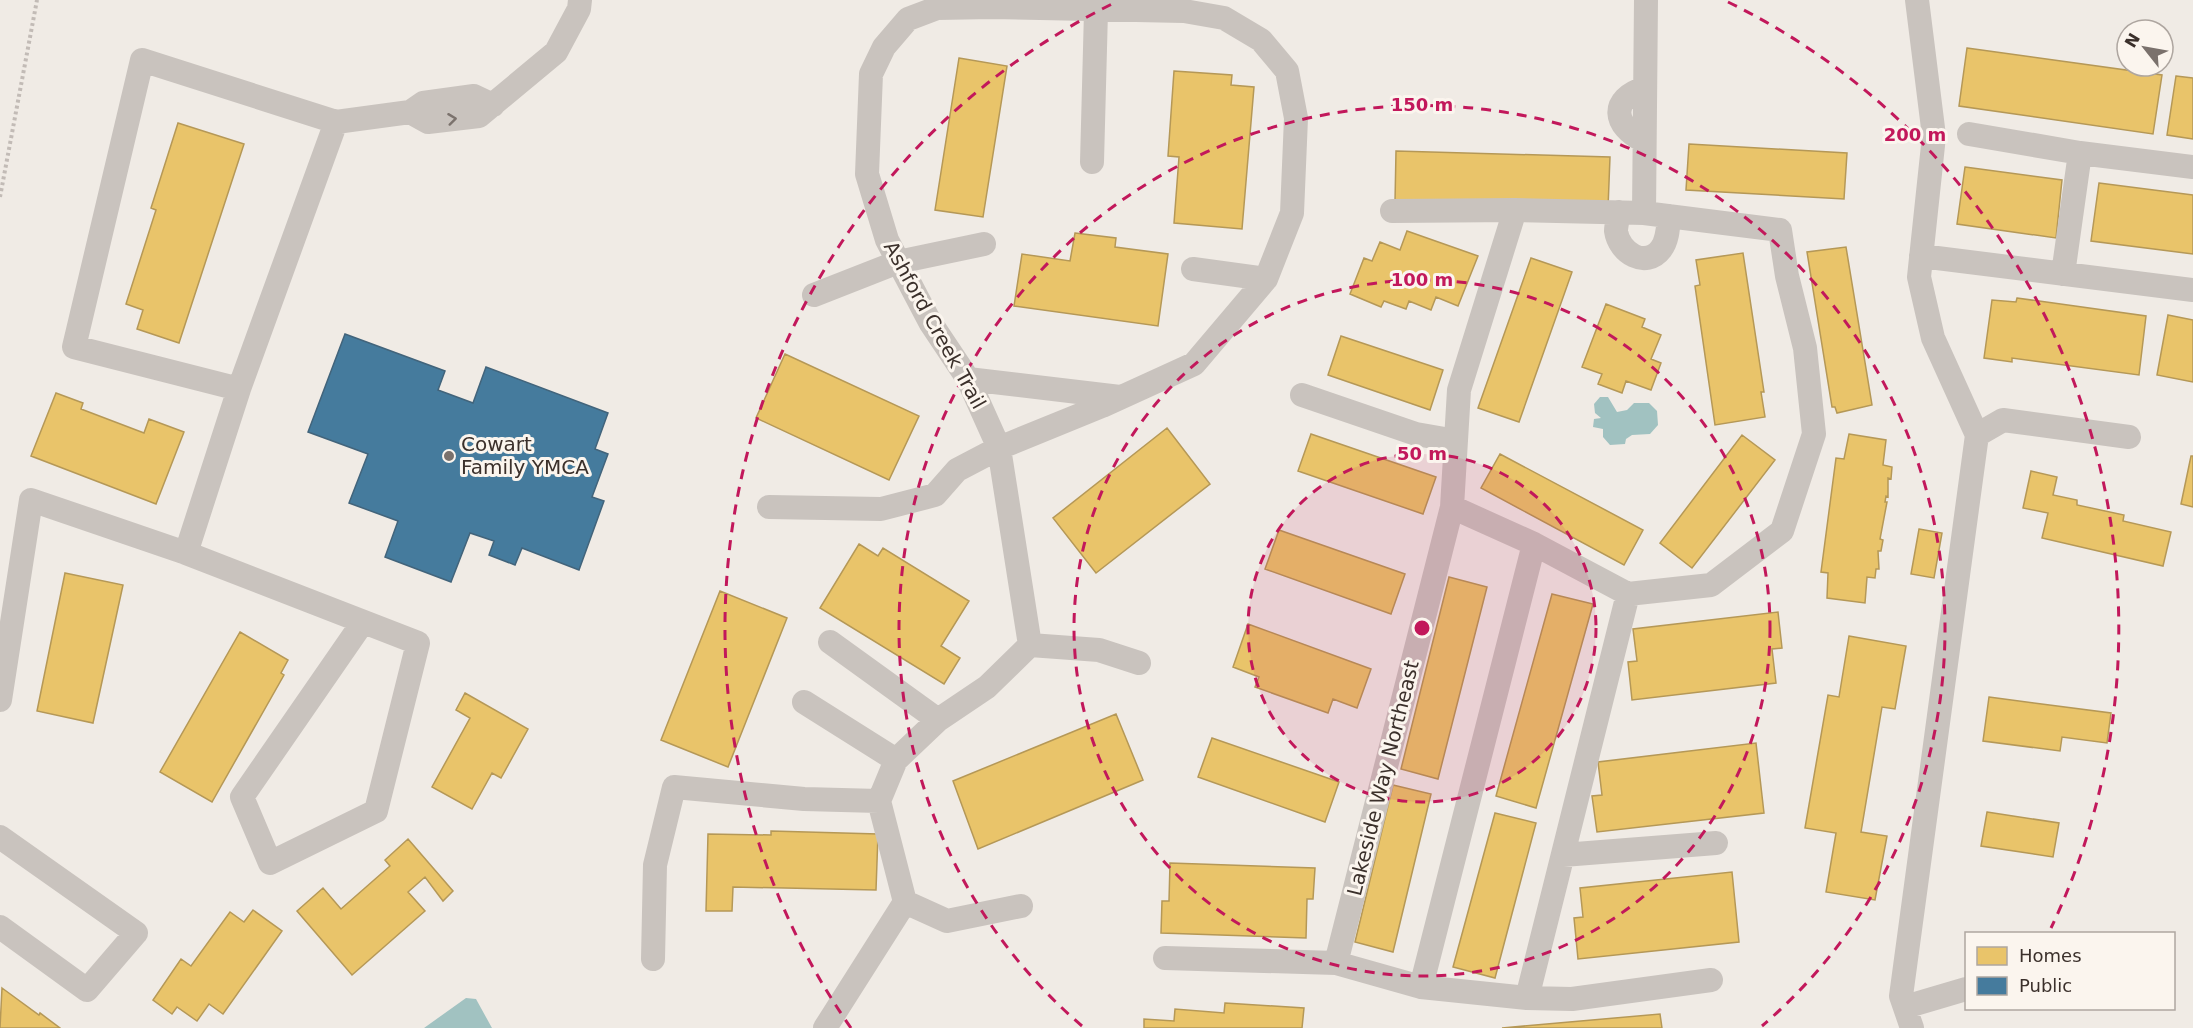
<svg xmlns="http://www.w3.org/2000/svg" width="2193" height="1028" font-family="'DejaVu Sans',sans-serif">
<rect width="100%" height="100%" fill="#f0ebe5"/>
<path fill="#a1c2c1" d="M1600 397H1608L1617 412 1627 410 1634 403H1649L1657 411 1658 425 1650 434 1632 435 1626 439 1625 444 1610 445 1603 437V429L1593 427 1594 419 1601 418 1595 413 1594 404Z
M466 998 476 999 492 1028H424Z"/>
<path fill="#e9c46a" stroke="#b59857" stroke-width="1.5" d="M1967 48 2162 75 2153 134 1959 106Z
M959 58 1007 66 983 217 935 210Z
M1174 71 1232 75 1231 85 1254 87 1242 229 1174 223 1179 157 1168 156Z
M2176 76 2193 78V139L2167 135Z
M178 123 244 144 179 343 137 329 143 310 126 304 156 210 151 208Z
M1689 144 1847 153 1844 199 1686 190Z
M1396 151 1610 157 1608 208 1395 202Z
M1965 167 2062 180 2056 238 1957 224Z
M2099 183 2193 195V254L2091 241Z
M1407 231 1478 256 1458 306 1436 297 1431 310 1409 301 1406 309 1384 301 1381 307 1350 294 1364 258 1372 261 1380 242 1400 250Z
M1075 233 1116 238 1115 247 1168 254 1158 326 1014 306 1022 254 1070 261Z
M1846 247 1872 405 1837 413 1835 407H1832L1807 252Z
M1743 253 1764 392H1761L1765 417 1715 425 1695 286 1700 285 1696 260Z
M1531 258 1572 272 1519 422 1478 408Z
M2017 298 2146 316 2139 375 2012 358V362L1984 358 1992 300 2016 302Z
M1606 304 1645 319 1642 327 1661 335 1651 359 1661 363 1651 390 1626 381 1622 393 1598 384 1602 374 1582 367Z
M2168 315 2193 320V382L2157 375Z
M1341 336 1443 370 1430 410 1328 375Z
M785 354 919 416 889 480 756 418Z
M56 393 83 403 81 409 144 433 149 419 184 432 156 504 31 456Z
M1167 428 1210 484 1096 573 1053 518Z
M1311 434 1436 477 1423 514 1298 471Z
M1849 434 1886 440 1883 465 1892 467 1891 479 1888 478V497L1886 496 1885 502H1887L1880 539 1883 540 1881 551H1878L1879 569H1876L1875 578 1867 577 1865 603 1827 598 1828 573 1821 572 1836 458 1844 459Z
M1742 435 1775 460 1692 568 1660 543Z
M1500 454 1643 530 1624 565 1481 488Z
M2191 456H2193V507L2181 504Z
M2031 471 2057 477 2053 495 2077 500V505L2124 515 2123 521 2171 532 2163 566 2042 538 2048 513 2023 508Z
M1919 529 1942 533 1934 578 1911 574Z
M1279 530 1405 574 1391 614 1265 569Z
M859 544 878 556 883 548 969 601 941 646 960 658 944 684 820 608Z
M65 573 123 585 93 723 37 711Z
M1449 577 1487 587 1438 779 1401 769Z
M720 591 787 618 728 767 661 740Z
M1552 594 1593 604 1536 808 1496 796Z
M1778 612 1782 648 1772 649 1776 683 1632 700 1628 662 1637 661 1633 629Z
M1248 624 1371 669 1357 708 1333 699 1328 713 1255 687 1259 677 1233 667Z
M240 632 288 660 281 673 284 675 212 802 160 772Z
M1849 636 1906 646 1895 709 1882 707 1861 832 1887 836 1875 900 1826 892 1836 833 1805 828 1828 695 1839 697Z
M465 693 528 729 501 778 492 773 472 809 432 787 470 718 456 710Z
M1989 697 2111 713 2107 743 2062 737 2060 751 1983 741Z
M1116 714 1143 780 978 849 953 781Z
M1212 738 1339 782 1325 822 1198 777Z
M1756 743 1764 813 1597 832 1592 796 1602 795 1598 762Z
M1393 785 1431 794 1393 952 1355 942Z
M1987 812 2059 823 2053 857 1981 846Z
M1495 813 1536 823 1495 978 1453 967Z
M771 831 878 834 876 890 733 887 732 911H706L708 834 771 835Z
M408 839 453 891 443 901 425 877 408 892 425 911 352 975 297 911 323 888 341 909 390 866 385 860Z
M1170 863 1315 868 1313 899H1307L1306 938 1161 933 1162 901H1169Z
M1732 872 1739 942 1578 959 1574 918 1583 917 1580 888Z
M253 910 282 931 223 1014 209 1004 197 1021 177 1007 172 1014 153 1000 181 959 191 966 230 912 244 922Z
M2 988 39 1015 40 1013 60 1028H0Z
M1225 1003 1304 1008 1302 1028H1144V1019L1174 1021 1175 1009 1224 1013Z
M1660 1014 1662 1028H1502Z"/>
<path fill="#457b9d" stroke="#42647b" stroke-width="1.5" d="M345 334 445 371 438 390 473 403 486 367 608 413 595 449 608 454 592 497 604 501 579 570 522 548 515 565 489 555 494 541 470 533 451 582 385 557 398 521 349 503 368 454 308 432Z"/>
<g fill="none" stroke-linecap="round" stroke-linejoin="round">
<path stroke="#c2bbb6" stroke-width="4" stroke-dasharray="3 3" stroke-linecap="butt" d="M0 197 37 0"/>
<path stroke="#c9c3be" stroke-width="24" d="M992 7 1184 11 1224 18 1261 40 1287 71 1296 118 1292 213 1266 279 1194 364 1102 406 999 448 968 379 930 322 887 240 867 174 871 74 884 47 908 19 937 8Z
M410 112 428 122 479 116 556 52 579 9 580 0
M336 122 239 389 74 347 142 60 336 122 410 112 423 103 474 96 493 105
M1969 134 2080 153
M1644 141C1613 126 1609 99 1645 88
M1092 162 1096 11
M1392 211 1515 210
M1619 212C1618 218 1616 226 1616 231 1619 253 1646 269 1661 249 1668 240 1668 227 1669 216
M1644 213 1646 0
M1921 256 2193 290
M1193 269 1266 279
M2063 274 2080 153 2193 167
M814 295 898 262 984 244
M968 379 1120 397
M1302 395 1416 434 1456 441
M1977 435 2003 420 2129 437
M769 507 881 509 935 495 957 470 999 448 1030 645
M1452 507 1534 544
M186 553 418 643 376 811 270 863 242 797 363 622
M830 642 938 720
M0 700 31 500 186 553 239 389
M804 702 896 760
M0 837 136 933 87 990 0 927
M1563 855 1716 843
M1021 906 947 921 905 902 879 801 896 760 938 720 987 687 1030 645 1099 650 1139 663
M1165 958 1336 963 1421 987 1527 998 1628 594 1711 585 1782 531 1814 434 1805 348 1787 276 1780 230 1644 213 1515 210 1459 390 1452 507 1336 963
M653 959 655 865 674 787 804 799 879 801
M1421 987 1534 544 1628 594
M1527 998 1572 999 1711 980
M1905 1007 1966 989
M825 1028 905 902
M1912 1028 1901 996 1977 435 1933 338 1919 277 1934 136 1917 0"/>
</g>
<defs><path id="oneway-chevron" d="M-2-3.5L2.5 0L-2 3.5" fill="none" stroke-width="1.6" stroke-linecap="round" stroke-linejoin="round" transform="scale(1.5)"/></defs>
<use stroke="#7b726d" href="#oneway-chevron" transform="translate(452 119) rotate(-7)"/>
<circle cx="1422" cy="628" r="174" fill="#c2185b" fill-opacity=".12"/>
<g fill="none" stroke="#c2185b" stroke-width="3" stroke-dasharray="10 8">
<circle cx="1422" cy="628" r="174"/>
<circle cx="1422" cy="628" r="348"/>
<path d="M1082 1026A523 523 0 1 1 1762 1026"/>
<path d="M851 1028A697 697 0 0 1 1116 2M1728 2A697 697 0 0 1 2051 928"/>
</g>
<circle fill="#7a716c" stroke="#fbf5ee" stroke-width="2" cx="449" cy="456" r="6"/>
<g text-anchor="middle" stroke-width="6" stroke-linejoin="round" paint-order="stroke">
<g font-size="20" fill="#3b302b" stroke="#fbf5ee">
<text transform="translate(935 325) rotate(61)" y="7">Ashford Creek Trail</text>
<text transform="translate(1383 778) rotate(-76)" y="7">Lakeside Way Northeast</text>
</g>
<g font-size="20" fill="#3b302b" stroke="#fbf5ee" text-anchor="start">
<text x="461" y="451">Cowart<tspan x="461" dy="23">Family YMCA</tspan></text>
</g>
</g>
<circle cx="1422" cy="628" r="9" fill="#c2185b" stroke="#fbf5ee" stroke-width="3"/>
<g font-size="18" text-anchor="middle" font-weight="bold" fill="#c2185b" stroke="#fbf5ee" stroke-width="6" stroke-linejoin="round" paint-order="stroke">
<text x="1422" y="111">150 m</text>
<text x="1915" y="141">200 m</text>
<text x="1422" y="286">100 m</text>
<text x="1422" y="460">50 m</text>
</g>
<rect x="1965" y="932" width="210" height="78" fill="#fbf5ee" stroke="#aea6a0" stroke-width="1.5"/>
<rect x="1977" y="947" width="30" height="18" fill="#e9c46a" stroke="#aea6a0" stroke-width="1.5"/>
<text x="2019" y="962" font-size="18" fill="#3b302b">Homes</text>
<rect x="1977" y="977" width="30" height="18" fill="#457b9d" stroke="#aea6a0" stroke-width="1.5"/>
<text x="2019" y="992" font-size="18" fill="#3b302b">Public</text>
<g transform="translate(2145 48) rotate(301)"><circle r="28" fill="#fbf5ee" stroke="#aea6a0" stroke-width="1.5"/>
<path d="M0-4.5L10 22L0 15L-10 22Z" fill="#7a716c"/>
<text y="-9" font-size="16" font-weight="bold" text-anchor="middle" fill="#3b302b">N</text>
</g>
</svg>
